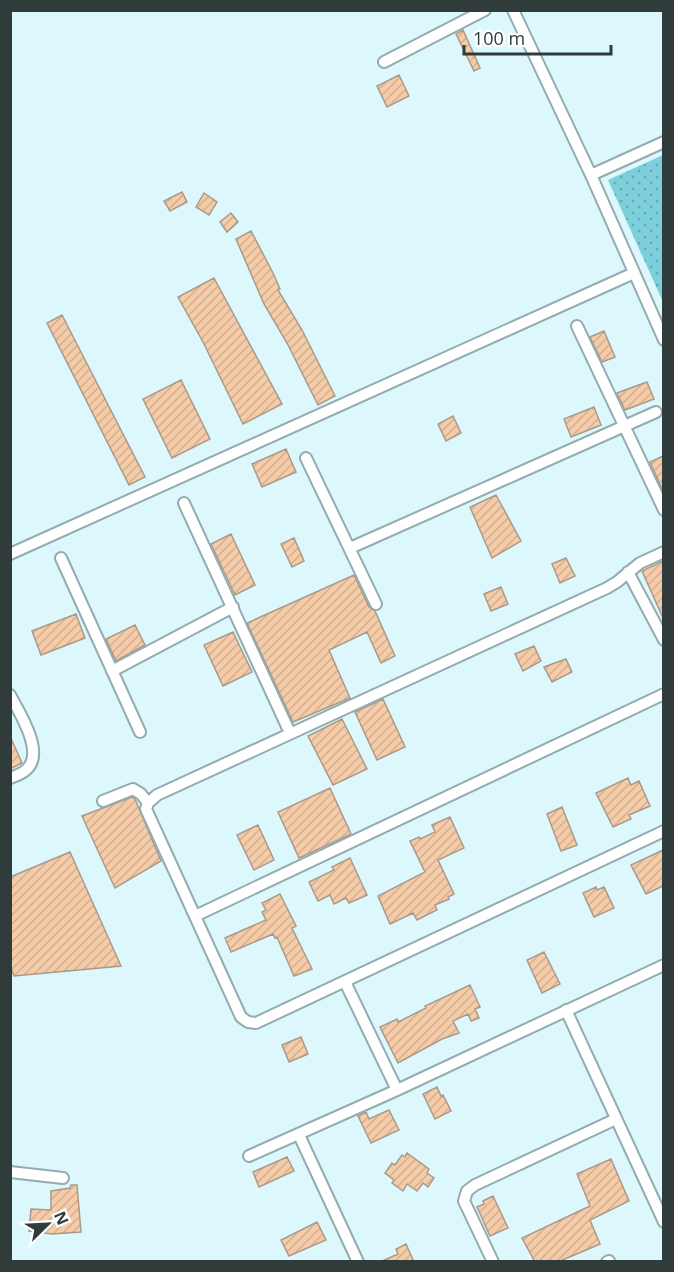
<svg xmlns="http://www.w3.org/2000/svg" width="674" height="1272" font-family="'Open Sans',sans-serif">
<defs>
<pattern id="grass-dots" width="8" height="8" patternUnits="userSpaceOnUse" patternTransform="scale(1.5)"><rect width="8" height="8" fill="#7ccfdb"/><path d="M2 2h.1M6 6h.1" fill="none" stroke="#66a9b3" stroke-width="1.8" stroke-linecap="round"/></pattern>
<pattern id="building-hatch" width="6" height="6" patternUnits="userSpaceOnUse" patternTransform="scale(1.5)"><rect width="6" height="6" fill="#f5cca7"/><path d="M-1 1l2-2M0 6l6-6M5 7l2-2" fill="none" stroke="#d2b091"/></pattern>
</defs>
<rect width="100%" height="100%" fill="#dcf8fc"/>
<path fill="url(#grass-dots)" d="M663 155V302L608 180Z"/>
<path fill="url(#building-hatch)" stroke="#aa998a" stroke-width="1.5" d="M463 30 480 68 474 71 456 34Z
M399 75 409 96 387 107 377 86Z
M182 192 187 202 170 211 164 201Z
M204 193 217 202 209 215 196 207Z
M231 213 238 222 227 232 220 222Z
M251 231 273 273 280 289 278 290 302 330 335 396 318 405 287 343 264 304 236 239Z
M214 278 282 404 243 424 203 342 178 297Z
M62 315 145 477 129 485 47 323Z
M604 331 615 357 602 362 590 337Z
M181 380 210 439 172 458 143 399Z
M647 382 654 399 625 410 617 393Z
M594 407 601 425 571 437 564 419Z
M453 416 461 433 446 441 438 424Z
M286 449 296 472 262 487 252 464Z
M663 456V491L650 462Z
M496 495 521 541 492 558 470 507Z
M231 534 255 585 235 595 211 544Z
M294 538 304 561 292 567 281 544Z
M566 558 575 576 560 583 552 564Z
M663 561V618L642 571Z
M354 575 369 607 375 611 395 656 381 663 367 632 329 650 350 698 293 722 247 623Z
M501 587 508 604 491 611 484 594Z
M76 614 85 638 41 655 32 631Z
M135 625 145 645 116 661 106 639Z
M233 632 252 672 223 686 204 645Z
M534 646 541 661 523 671 515 654Z
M566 659 572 672 552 682 544 667Z
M383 699 405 747 377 760 355 712Z
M342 719 367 769 333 785 308 736Z
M10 736 22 763 10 769Z
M628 778 631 785 639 781 650 806 629 815 631 819 613 827 596 793Z
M330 788 351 834 299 858 278 812Z
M132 797 135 799 161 861 115 888 82 816Z
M562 807 577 845 561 851 547 814Z
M450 817 464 848 438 860 454 894 448 897 449 899 435 905 437 910 417 920 413 913 390 924 378 896 425 872 410 841 419 837 420 839 435 832 432 825Z
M258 825 274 860 254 870 237 835Z
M663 850V886L646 894 631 865Z
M70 852 121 966 14 976 10 965V877Z
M350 858 367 895 349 903 346 898 334 904 330 895 318 901 309 882 334 870 332 867Z
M596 887 597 890 604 887 614 908 594 917 583 893Z
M280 894 296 926 292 928 312 969 294 976 277 937 275 938 273 934 231 952 225 938 266 920 262 912 266 910 262 903Z
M544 952 560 984 542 993 527 960Z
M470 985 480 1007 475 1009 479 1018 471 1021 468 1014 453 1021 459 1033 442 1039 398 1063 380 1027 397 1019 398 1022 426 1008 425 1006Z
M301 1037 308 1054 289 1062 282 1045Z
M437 1087 441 1096 443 1095 451 1111 435 1119 423 1094Z
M389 1110 399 1130 371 1143 358 1116 366 1112 369 1119Z
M407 1153 429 1169 427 1173 434 1178 428 1187 423 1183 417 1191 407 1184 403 1191 392 1183 394 1180 385 1173 392 1163 395 1165 402 1155 405 1157Z
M287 1157 294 1171 259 1187 253 1172Z
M611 1159 629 1201 590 1220 600 1244 558 1262H535L522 1238 590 1206 577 1174Z
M71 1185H77L81 1232 52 1234 29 1231 31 1209 51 1210V1191L70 1188Z
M493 1196 508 1228 490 1236 477 1207 484 1204 483 1201Z
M317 1222 326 1240 289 1256 281 1240Z
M406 1244 414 1262H380L398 1254 396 1249Z"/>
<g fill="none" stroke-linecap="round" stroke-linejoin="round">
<g stroke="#92acb0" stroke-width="14">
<path id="minor" d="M513 10 591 175 664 340
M384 62 485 10
M591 175 664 142
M577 326 664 510
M306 458 376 604
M184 503 290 733
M350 548 656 412
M664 552 640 563 617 582 607 588 157 795 148 803 146 809 241 1017 248 1022 256 1023 664 831
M10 554 634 273
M61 558 140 732
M628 572 664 640
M112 671 233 607
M10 695C19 712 45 752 27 769 23 773 16 776 10 778
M103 801 133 789 141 794 148 803
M195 916 664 694
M345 982 397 1090
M566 1010 664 1222
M299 1135 358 1262
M249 1156 397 1090 664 965
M10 1172 63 1178
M493 1262 464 1201 467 1191 475 1185 616 1119
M607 1262 609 1261"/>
</g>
<use href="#minor" stroke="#fff" stroke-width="10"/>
</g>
<rect width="674" height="1272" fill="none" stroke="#303b3c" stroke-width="24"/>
<g transform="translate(48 1224) rotate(66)" stroke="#ffffff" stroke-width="4.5" paint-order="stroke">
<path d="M0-4.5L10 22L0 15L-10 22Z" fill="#303b3c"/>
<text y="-9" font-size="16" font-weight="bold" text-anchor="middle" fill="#303b3c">N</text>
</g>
<path d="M464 45v9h147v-9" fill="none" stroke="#303b3c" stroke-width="3"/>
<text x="473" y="45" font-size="18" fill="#303b3c" stroke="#ffffff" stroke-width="4.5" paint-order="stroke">100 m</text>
</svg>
